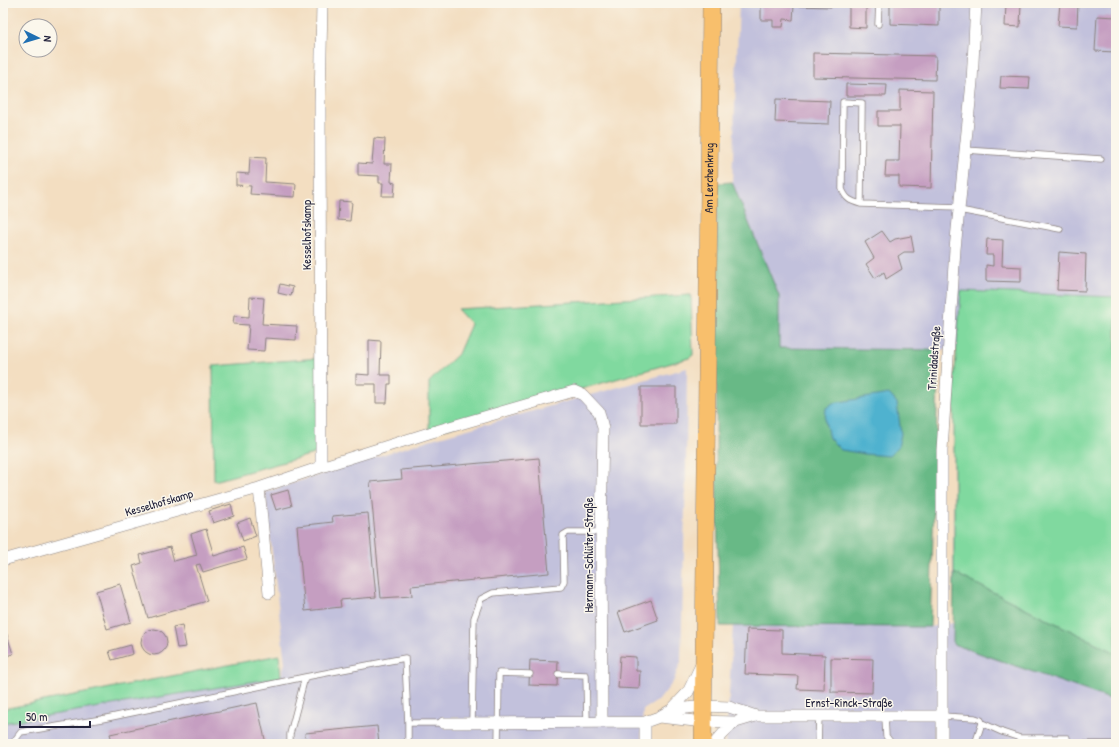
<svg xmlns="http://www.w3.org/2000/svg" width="1119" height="747" font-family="'Patrick Hand',sans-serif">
<rect width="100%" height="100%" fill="#fbf7ec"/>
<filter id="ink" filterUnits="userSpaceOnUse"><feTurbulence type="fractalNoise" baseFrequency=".025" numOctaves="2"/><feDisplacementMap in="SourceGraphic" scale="8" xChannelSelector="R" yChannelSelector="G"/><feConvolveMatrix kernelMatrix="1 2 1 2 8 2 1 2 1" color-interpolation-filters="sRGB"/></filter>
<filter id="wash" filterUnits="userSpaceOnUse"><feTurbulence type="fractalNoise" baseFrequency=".012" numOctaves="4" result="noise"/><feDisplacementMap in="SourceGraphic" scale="16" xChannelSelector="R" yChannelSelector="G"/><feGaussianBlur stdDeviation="0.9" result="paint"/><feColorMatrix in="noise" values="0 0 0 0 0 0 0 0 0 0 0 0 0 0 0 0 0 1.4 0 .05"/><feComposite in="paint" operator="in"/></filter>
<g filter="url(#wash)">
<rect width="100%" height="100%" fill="#f3dec1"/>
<path fill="#c2c1dc" d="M739 3H1116V744H726L733 626 930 627 953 623 954 383 957 349 939 350 779 349V296L732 182Z
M687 368 686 471 681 662 673 682 659 700 643 710 641 744H3V723L281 676 285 663 265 492 432 439Z"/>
<path fill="#80d99f" stroke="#517e6d" d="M961 291 1116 297V653L954 573V383Z
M691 295 693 355 689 358 429 433V382L458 354 471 324 457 309Z
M320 358 321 452 214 481 213 366Z
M279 655 281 677 3 723V709Z"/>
<path fill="#68b986" stroke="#456e60" d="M732 182 779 296V348L939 350 930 627 720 626 716 470 717 183Z
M954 573 1116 653V701L953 644Z"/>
<path fill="#50b2cf" stroke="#396a85" d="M889 394 897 403 901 434 898 447 889 456 865 454 841 450 829 438 825 421 826 408 833 403Z"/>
<g id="blocks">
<path fill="#c59ec1" d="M761 3H831V7L794 6 793 20 784 19 783 27H773V20H761Z
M849 3H866V28L849 27Z
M890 3 939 4V26L890 24Z
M1006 3H1021L1020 27 1005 26Z
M1060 3H1078L1077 27 1058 26Z
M1097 16 1116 17V52L1095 51Z
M813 53 936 56 935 80 813 77Z
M1001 76 1030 77 1029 89 1000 88Z
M846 84 887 85 886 96H846Z
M900 90 933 91 931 188 899 187V176H885L886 161H899L900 126H878V111H900Z
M776 99 830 101 829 124 775 122Z
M374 138 385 139 384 164H392L391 182 395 183 394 196H382L383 183H379V176L358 175V163L372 164Z
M250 157 266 158 265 182 296 184 295 197 250 194 251 186 236 185V173L249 174Z
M339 201 352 202 350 221 338 220Z
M882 231 890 242 895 239 911 236 914 252H904L898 256 902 269 886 279 884 272 875 278 866 264 874 258 865 242Z
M987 239 1003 240 1002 266 1021 267V282L986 281V265L993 266V255H986Z
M1059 252 1086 254 1085 291 1057 290Z
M280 284 293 287 291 296 278 293Z
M250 297 264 298 262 324 297 326 296 340 265 338 264 351 247 350 249 325 233 324 234 316 249 317Z
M369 340 381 341 380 375H391V384H388L387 403H376V384H356V374L369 375Z
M641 387H676V424H641Z
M539 458 549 573 411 586 412 596 381 598 370 482 402 479 401 470Z
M288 490 292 506 276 510 271 495Z
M231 504 234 516 213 523 209 511Z
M368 513 376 597 340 600 341 607 305 611 297 526 333 522 332 516Z
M250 518 256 536 243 541 237 523Z
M206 529 214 556 243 547 247 559 203 572 200 564 196 565 207 601 148 618 133 566 142 563 140 555 170 547 174 561 197 555 191 534Z
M120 584 131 622 107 629 96 591Z
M651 600 658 620 625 632 618 612Z
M3 622 13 654 3 657Z
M182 625 186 647 177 648 173 627Z
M747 629 782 630V653L825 655 824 690 797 689 798 676 745 674Z
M141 642a13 13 0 1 1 26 0a13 13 0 1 1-26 0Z
M131 645 133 654 112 660 109 651Z
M620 656 636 657V671H640L639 689 618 688Z
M831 658 873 659 872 693 831 692Z
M530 660 558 661 557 686 529 685Z
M257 703 266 744H113L110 734Z
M377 726 379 744H306L305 733Z
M1022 741H1116V744H1022Z"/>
</g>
</g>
<g filter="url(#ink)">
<use href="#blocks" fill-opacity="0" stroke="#8a807e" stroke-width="1"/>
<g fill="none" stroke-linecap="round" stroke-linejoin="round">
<g stroke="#8a807e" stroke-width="7">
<path id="service" d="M878 24 879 3
M965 150 1101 159
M861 204 862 103 843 102 842 189C846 199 850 201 861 204L959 207
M959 210 1060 229
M558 674 586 675 587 722
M885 716 886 736 892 744
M942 716 975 718 981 720 982 723 975 744
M472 722 474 618 481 599 493 593 561 587 564 581 563 535 568 532H601
M982 723 1002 732 1020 738H1067
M12 744 21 732 102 719 305 677 405 658 408 723
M290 744V734L305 677
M408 744V723H443
M498 744 499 673 530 674
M818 744 819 716"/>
</g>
<g stroke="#8a807e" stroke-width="12">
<path id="minor" d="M321 467 320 102 322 3
M259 488 269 593
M3 560 259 488 321 467 429 433 574 391 583 395 599 412 603 428 601 532 602 722
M671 710 703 706 729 707 756 716
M659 717 695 721 736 722 756 716H942
M443 723 645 722 659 717 671 710 688 692 701 665
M645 744V722
M714 744 729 727 736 722
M942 744V450L955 249 972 82 976 3"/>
</g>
<g stroke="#8a807e" stroke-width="18">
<g id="primary">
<path id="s1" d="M703 744 711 3"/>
</g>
</g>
<use href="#service" stroke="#fff" stroke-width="5.5"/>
<use href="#minor" stroke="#fff" stroke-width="11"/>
<use href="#primary" stroke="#f8bf6c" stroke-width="17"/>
</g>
</g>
<g text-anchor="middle" stroke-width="3" stroke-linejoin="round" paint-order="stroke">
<g font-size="12" fill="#22223b" stroke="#fbf7ec">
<text dy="4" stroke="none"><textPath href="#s1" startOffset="566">Am Lerchenkrug</textPath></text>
<text transform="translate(307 235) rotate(-90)" y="4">Kesselhofskamp</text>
<text transform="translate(934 358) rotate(-86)" y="4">Trinidadstraße</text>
<text transform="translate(159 503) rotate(-16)" y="4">Kesselhofskamp</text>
<text transform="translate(589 555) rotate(-90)" y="4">Hermann-Schlüter-Straße</text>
<text x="849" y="707">Ernst-Rinck-Straße</text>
</g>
</g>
<rect width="1119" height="747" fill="none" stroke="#fbf7ec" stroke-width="16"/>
<g transform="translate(38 38) rotate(95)"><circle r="19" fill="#fbf7ec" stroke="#a4a2a5"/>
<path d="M0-3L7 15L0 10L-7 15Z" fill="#1f6fb2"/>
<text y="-6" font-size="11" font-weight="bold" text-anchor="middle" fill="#22223b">N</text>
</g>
<path d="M20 721v6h70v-6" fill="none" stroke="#22223b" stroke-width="2"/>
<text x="26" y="721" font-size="12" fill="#22223b" stroke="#fbf7ec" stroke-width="3" paint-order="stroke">50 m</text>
</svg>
